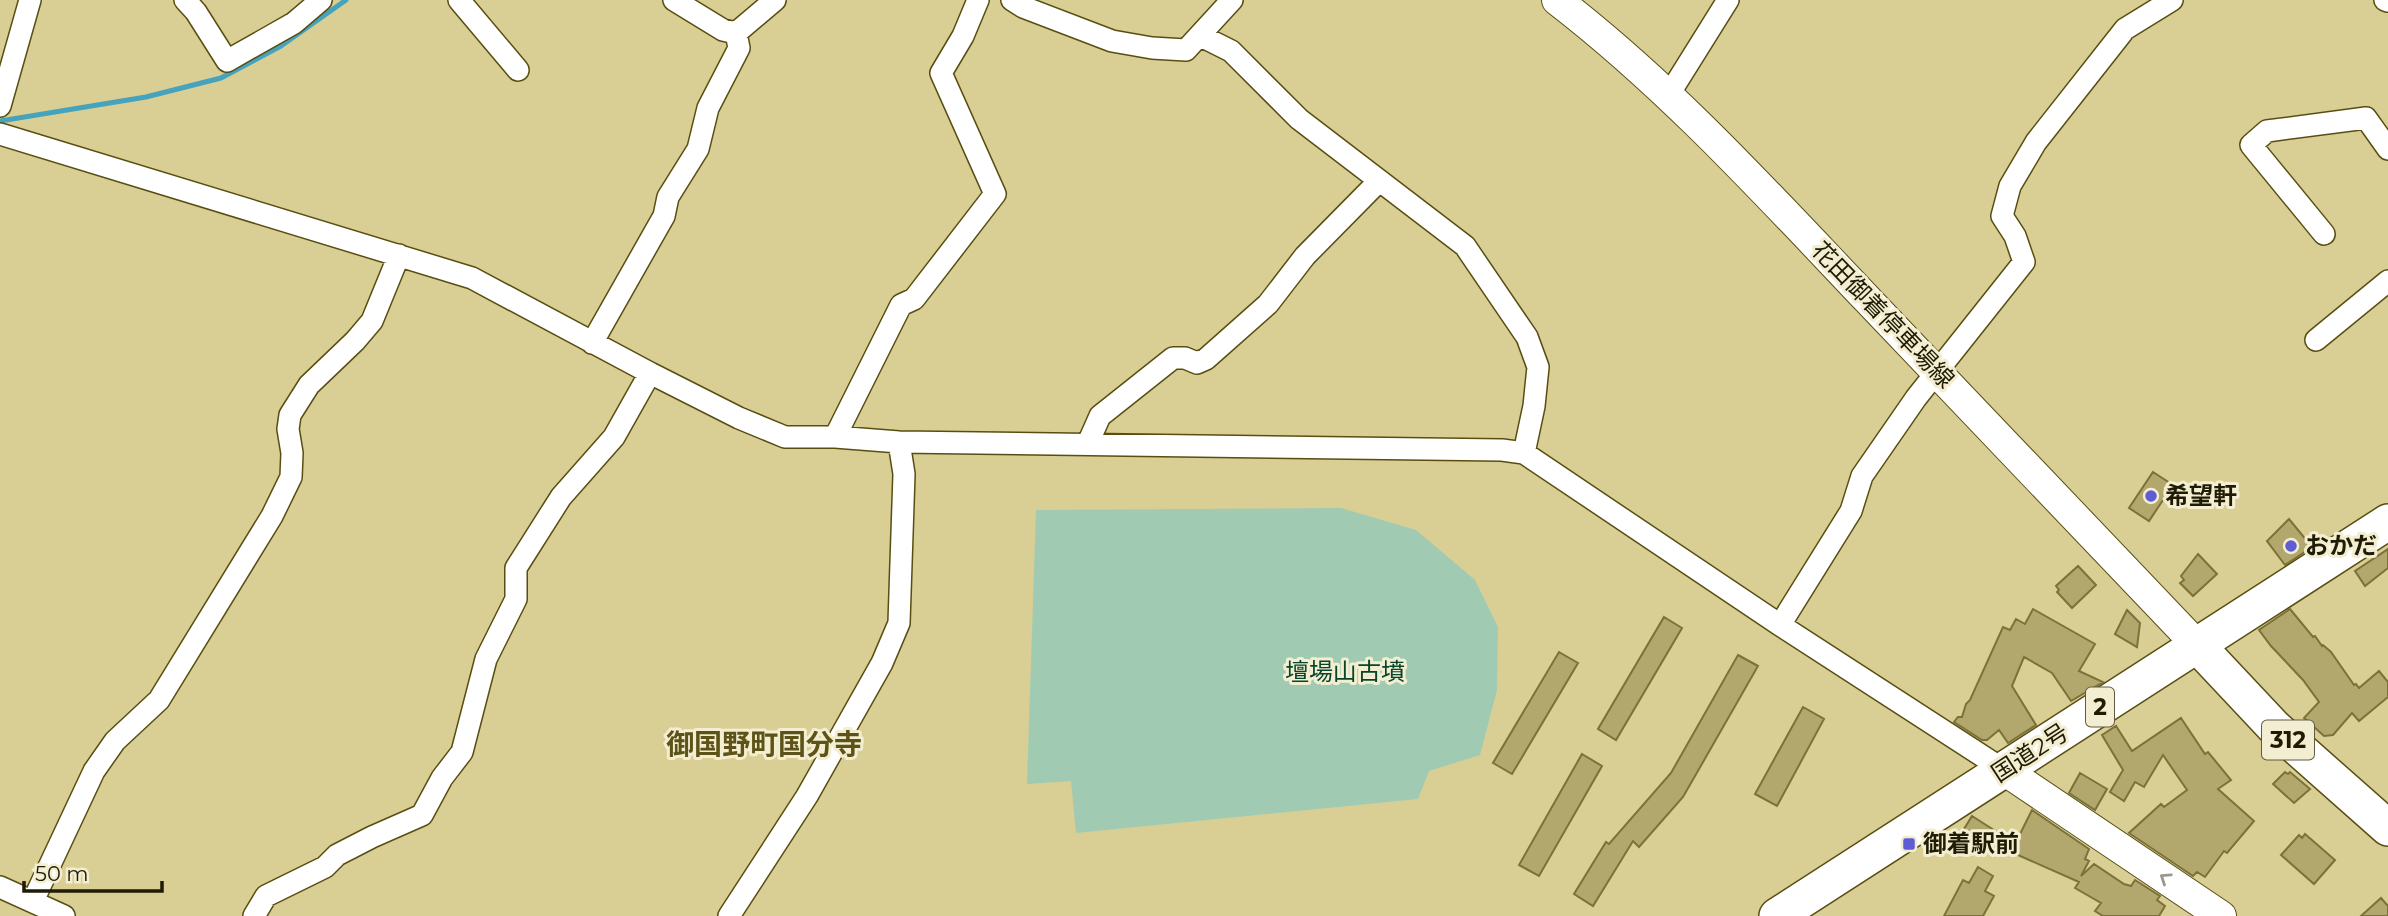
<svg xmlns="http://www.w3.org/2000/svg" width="2388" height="916" font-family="Montserrat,'Noto Sans JP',sans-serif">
<rect width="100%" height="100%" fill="#d9ce93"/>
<path fill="#a0cbb2" d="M1341 508 1416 530 1475 580 1498 627 1497 690 1480 755 1429 771 1418 799 1076 833 1071 781 1027 784 1036 510Z"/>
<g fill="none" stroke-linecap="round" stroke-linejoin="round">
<path stroke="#46a3bd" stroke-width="5" d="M0 121 146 97 221 78 281 46 346 0"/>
</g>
<path fill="#b2a86e" stroke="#7c7138" stroke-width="2" d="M2153 472 2173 485 2149 521 2129 508Z
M2289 519 2312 547 2285 565 2267 541Z
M2388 549V568L2365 586 2355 571Z
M2198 554 2217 574 2193 596 2180 583 2184 580 2181 576Z
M2078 566 2096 585 2072 608 2057 592 2059 590 2056 586Z
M2033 609 2095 644 2079 671 2103 682 2071 701 2052 673 2024 657 2012 686 2036 725 2008 743 1999 730 1987 740H1982L1954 722 1958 717H1962L1966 704 1970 700 2003 627 2010 630 2016 619 2025 624Z
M2290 609 2313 637 2315 636 2322 646 2323 645 2331 652 2354 685 2356 684 2359 688 2379 671 2388 682V697L2359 721 2352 713 2333 735 2324 736 2304 718 2319 702 2303 680 2271 646 2259 630Z
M2127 610 2140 623 2137 647 2115 634Z
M1664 617 1682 628 1616 740 1598 729Z
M1559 652 1578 663 1512 774 1493 763Z
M1738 655 1758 666 1683 797 1639 847 1633 841 1593 906 1574 894 1606 842 1609 844 1671 773Z
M1803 707 1824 719 1777 806 1755 794Z
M2181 718 2205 754 2208 752 2231 780 2218 789 2254 821 2227 853 2224 851 2205 877 2197 872 2193 876 2129 833 2161 804 2164 807 2187 790 2163 755 2144 787 2135 782 2124 801 2110 792 2123 770 2102 735 2116 726 2132 751Z
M1582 754 1602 766 1539 876 1519 865Z
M2285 772 2288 774 2290 772 2310 789 2294 803 2273 784Z
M2080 773 2107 789 2095 810 2069 793Z
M2032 810 2089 849 2085 859 2089 861 2081 876 2094 864 2124 884 2131 886 2135 880 2160 896 2157 900 2165 906 2159 916H2103L2095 911 2101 903 2075 888 2079 882 2011 852Z
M1972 816 2008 839 2001 851 1964 829Z
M2305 834 2335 860 2314 884 2281 855 2299 835 2302 838Z
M1978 867 1993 876 1985 891 1994 896 1983 916H1944L1963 880 1969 883Z
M2381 898 2388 906V916H2361Z"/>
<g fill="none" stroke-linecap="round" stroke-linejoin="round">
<g stroke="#584e12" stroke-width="24">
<path id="minor" d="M185 0 196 12 227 61 294 23 321 0
M459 0 518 70
M674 0 723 30 736 33
M1012 0 1023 7 1112 41 1152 48 1186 50 1232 0
M2385 0 2388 1
M736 33 775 0
M1201 36 1231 51 1299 119 1465 246 1527 337 1538 367 1534 406 1524 453
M1668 96 1728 0
M0 106 30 0
M0 134 472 278 650 373 739 418 785 437H835L899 442 1502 450 1524 453 1780 625 2004 770
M2324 234 2251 145 2267 131 2366 118 2388 149
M2316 340 2388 281
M592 343 664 216 668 197 698 149 708 108 739 48 736 33
M835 437 901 305 914 299 995 194 941 73 963 36 978 0
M1088 443 1100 416 1173 358H1185L1197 363 1206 359 1268 304 1305 256 1379 181
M1780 625 1851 511 1862 476 1916 398 2024 262 2015 236 2002 216 2010 186 2036 142 2125 29 2172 0
M0 887 64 916
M33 901 94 771 115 741 159 700 272 516 291 477 292 453 288 429 290 415 309 385 355 341 372 321 399 255
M254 916 266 896 325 867 337 855 372 837 422 815 442 778 462 752 486 659 516 599V568L561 497 614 437 650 373
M729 916 807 796 882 663 899 623 904 474 899 442"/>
</g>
<g stroke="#584e12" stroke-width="32">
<path id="secondary" d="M1557 0C1670 87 1768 195 1866 298 1976 414 2086 529 2196 644
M2004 770 2221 916"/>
</g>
<g stroke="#584e12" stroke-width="38">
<path id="trunk" d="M2196 644 2274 727 2388 828
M1777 916 2388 522"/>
</g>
<use href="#minor" stroke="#fff" stroke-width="21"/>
<use href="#secondary" stroke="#fff" stroke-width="30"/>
<use href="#trunk" stroke="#fff" stroke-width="35"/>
</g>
<defs><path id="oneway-chevron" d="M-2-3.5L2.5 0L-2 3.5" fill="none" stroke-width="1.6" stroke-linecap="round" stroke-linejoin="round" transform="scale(1.75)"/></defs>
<use stroke="#9a988e" href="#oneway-chevron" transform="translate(2165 878) rotate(-146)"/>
<g fill="#5e5dd5" stroke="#f3eed1" stroke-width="2.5">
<circle cx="2151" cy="496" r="7"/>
<circle cx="2291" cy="546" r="7"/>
<rect x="1902" y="837" width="14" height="14" rx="3.5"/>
</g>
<g text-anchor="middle" stroke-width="6" stroke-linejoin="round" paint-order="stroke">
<g fill="#f3eed1" stroke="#5f5a42" stroke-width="2">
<rect x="2086" y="687.5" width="28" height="39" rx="5"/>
<rect x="2262" y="720.5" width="52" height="39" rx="5"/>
</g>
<g font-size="23" font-weight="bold" fill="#1f1b04">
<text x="2100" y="715">2</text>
<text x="2288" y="748">312</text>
</g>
<g font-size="24" fill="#1f1b04" stroke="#f3eed1">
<text transform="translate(1883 315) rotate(46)" y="8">花田御着停車場線</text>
<text transform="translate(2030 753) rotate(-33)" y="8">国道2号</text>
</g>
<g font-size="24" font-weight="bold" fill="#1f1b04" stroke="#f3eed1" text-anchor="start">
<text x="2165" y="504">希望軒</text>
<text x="2305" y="554">おかだ</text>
<text x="1923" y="852">御着駅前</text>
</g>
<g font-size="24" fill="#06452b" stroke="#f3eed1">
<text x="1345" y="680">壇場山古墳</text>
</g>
<g font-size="28" font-weight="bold" fill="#5d5318" stroke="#f3eed1">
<text x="764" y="754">御国野町国分寺</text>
</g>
</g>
<path d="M24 881v10h138v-10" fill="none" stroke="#1f1b04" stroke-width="3.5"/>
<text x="35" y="881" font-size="21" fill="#1f1b04" stroke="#f3eed1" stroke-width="5" paint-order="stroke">50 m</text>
</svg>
